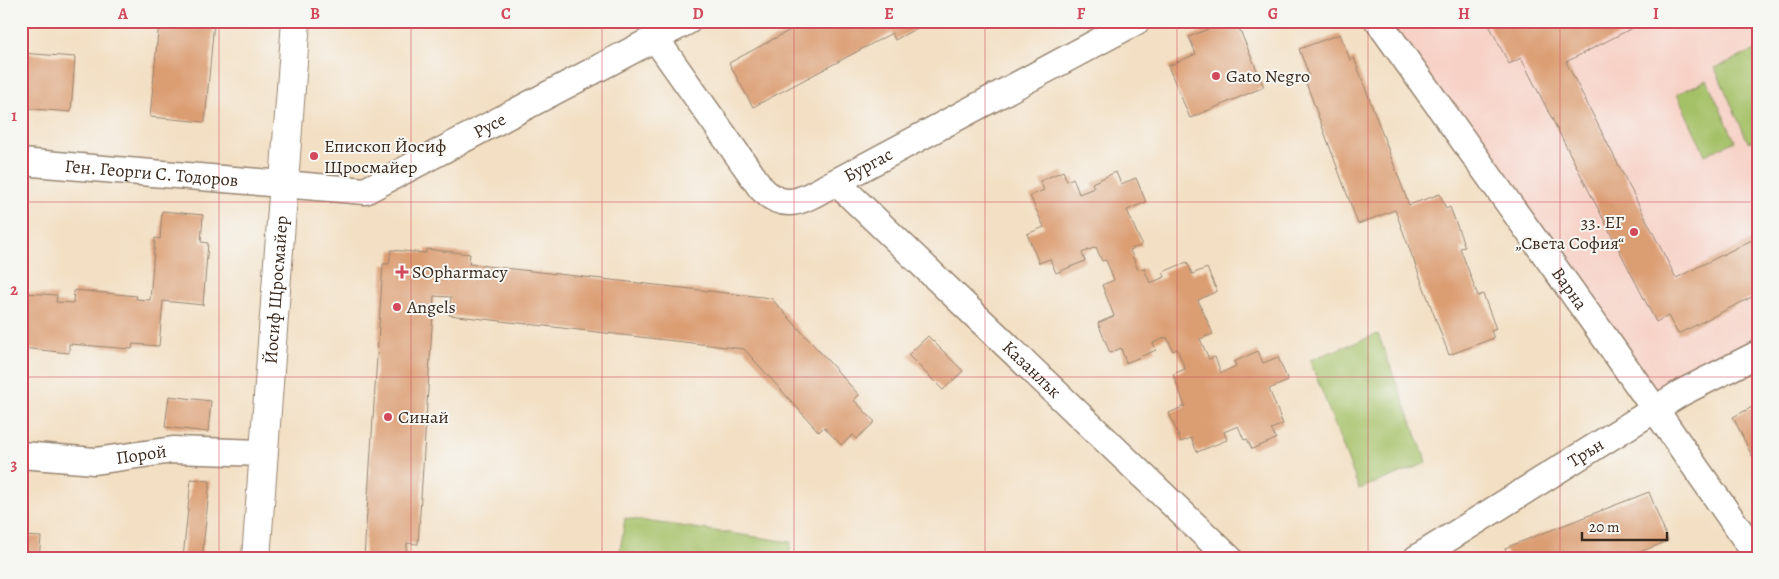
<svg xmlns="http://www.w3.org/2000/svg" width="1779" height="579" font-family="Alegreya,serif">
<rect width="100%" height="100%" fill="#f6f6f2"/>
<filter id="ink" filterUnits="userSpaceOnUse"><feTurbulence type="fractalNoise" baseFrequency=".02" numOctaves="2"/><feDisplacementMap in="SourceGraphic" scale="10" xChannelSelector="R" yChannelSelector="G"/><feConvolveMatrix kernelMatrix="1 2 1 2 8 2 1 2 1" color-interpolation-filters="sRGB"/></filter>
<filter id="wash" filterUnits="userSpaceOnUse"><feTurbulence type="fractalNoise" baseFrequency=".0096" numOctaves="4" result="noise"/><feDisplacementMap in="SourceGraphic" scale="20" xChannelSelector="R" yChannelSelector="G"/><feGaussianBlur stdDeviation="1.12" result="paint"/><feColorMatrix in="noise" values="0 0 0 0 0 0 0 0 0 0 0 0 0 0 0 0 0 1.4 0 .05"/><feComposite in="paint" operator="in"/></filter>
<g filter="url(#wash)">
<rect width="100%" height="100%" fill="#f3dfc3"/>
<path fill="#f7d1c6" d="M1378 21H1758V354L1655 409Z"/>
<path fill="#a5c168" stroke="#707643" d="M1758 49V138L1748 142 1715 68Z
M1707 80 1735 141 1705 155 1677 94Z
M1378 334 1427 463 1359 489 1310 360Z
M625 518 791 542 789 558H619Z"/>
<g id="blocks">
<path fill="#db9d72" d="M159 21H214L205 122 150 117Z
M807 21H930L895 40 892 33 753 107 729 63Z
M1227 21H1236L1264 87 1190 118 1168 66 1196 54 1189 37Z
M1487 21H1646L1566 62 1676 278 1758 237V294L1678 334 1668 316 1656 322 1521 58 1509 64Z
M1340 34 1350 60 1354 58 1409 205 1440 194 1446 209 1450 207 1465 247 1460 248 1478 296 1483 294 1496 329 1491 331 1494 338 1449 355 1395 210 1358 224 1304 77 1309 75 1299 49Z
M21 53 75 57 71 112 21 108Z
M1063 171 1067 181 1073 178 1079 194 1094 188 1092 183 1116 172 1121 184 1136 178 1146 202 1127 210 1142 245 1130 250 1138 270 1144 268 1150 283 1165 277 1163 272 1187 262 1192 274 1207 268 1217 291 1198 300 1213 334 1200 339 1209 359 1215 357 1221 373 1236 366 1234 362 1258 351 1263 363 1278 357 1288 381 1269 389 1283 424 1271 429 1276 439 1252 449 1247 439 1244 440 1238 426 1224 432 1227 440 1197 452 1191 438 1181 442 1169 413 1185 406 1173 374 1185 369 1177 349 1173 351 1167 337 1153 343 1156 350 1126 363 1121 348 1110 353 1098 323 1114 316 1102 285 1114 280 1106 260 1102 261 1096 247 1082 253 1085 261 1056 273 1050 259 1039 263 1027 234 1044 227 1030 196 1044 190 1040 181Z
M162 211 203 215 201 242 208 243 203 305 163 301 159 346 133 344 132 349 69 344V353L21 348V299H25V293L57 295 56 302 73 303 74 290 137 296 136 299 150 300 155 238 160 239Z
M426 249 470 254 469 264 771 298 859 395 854 400 875 422 856 439 853 435 841 445 824 427 819 432 744 349 449 315 451 297 434 296 418 544 407 543 406 558H364L383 264H389L391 250 426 253Z
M928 336 963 371 943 390 908 355Z
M169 396 211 401 208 432 165 427Z
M1758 404V453L1752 456 1733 417Z
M191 479 210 481 202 558H183Z
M1649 492 1668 541 1625 558H1509L1505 548Z
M21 536 41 537 39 558H21Z"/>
</g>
</g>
<g filter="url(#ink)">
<use href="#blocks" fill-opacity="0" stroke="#978470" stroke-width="1"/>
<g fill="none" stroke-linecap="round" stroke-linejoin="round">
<g stroke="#978470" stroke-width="29">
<g id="street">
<path id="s1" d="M1378 21 1610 345 1758 557"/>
<path id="s2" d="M655 38 761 188C787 216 808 196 836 182L1137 21"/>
<path id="s3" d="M21 162 365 191 688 21"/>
<path id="s4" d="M836 182 1229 558"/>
<path id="s5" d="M21 455 95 461 173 450 263 453"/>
<path id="s6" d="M1417 558 1681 393 1758 354"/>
</g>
</g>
<g stroke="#978470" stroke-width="30">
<g id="secondary">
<path id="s7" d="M256 558 296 21"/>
</g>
</g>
<use href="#street" stroke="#fff" stroke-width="26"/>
<use href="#secondary" stroke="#fff" stroke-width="28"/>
</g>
</g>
<path fill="none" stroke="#d1495b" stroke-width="1" stroke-opacity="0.55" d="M219 21V558M411 21V558M602 21V558M794 21V558M985 21V558M1177 21V558M1368 21V558M1560 21V558M21 202H1758M21 377H1758"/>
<g fill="#d1495b" stroke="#f6f6f2" stroke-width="2">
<circle cx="1216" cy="76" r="5"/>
<circle cx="314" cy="156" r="5"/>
<circle cx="1634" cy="232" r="5"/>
<path d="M399.5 264.5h5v5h5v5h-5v5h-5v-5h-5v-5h5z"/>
<circle cx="397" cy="307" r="5"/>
<circle cx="388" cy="417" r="5"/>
</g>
<g text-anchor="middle" stroke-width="4" stroke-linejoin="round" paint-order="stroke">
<g font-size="18" fill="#3b2a1e" stroke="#f6f6f2" text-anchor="start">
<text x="1226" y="82">Gato Negro</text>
<text x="324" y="152">Епископ Йосиф<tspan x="324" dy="21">Щросмайер</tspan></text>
<text x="1624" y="228" text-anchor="end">33. ЕГ<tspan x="1624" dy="21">„Света София“</tspan></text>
<text x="412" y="278">SOpharmacy</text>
<text x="407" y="313">Angels</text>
<text x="398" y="423">Синай</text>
</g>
<g font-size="18" fill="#3b2a1e" stroke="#f6f6f2">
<text dy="6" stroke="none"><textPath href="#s3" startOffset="486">Русе</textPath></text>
<text dy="6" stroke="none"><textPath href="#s2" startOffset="304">Бургас</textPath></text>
<text dy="6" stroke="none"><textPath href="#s3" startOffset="131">Ген. Георги С. Тодоров</textPath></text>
<text dy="6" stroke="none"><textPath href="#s1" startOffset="329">Варна</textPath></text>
<text dy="6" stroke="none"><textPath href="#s7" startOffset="269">Йосиф Щросмайер</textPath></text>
<text dy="6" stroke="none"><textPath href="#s4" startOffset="271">Казанлък</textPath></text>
<text dy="6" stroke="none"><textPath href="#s6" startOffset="199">Трън</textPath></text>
<text dy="6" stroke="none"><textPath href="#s5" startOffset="121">Порой</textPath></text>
</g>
</g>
<rect width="1779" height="579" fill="none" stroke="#f6f6f2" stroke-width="55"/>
<path d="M1582 532v8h85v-8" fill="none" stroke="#3b2a1e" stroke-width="2.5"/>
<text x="1589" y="532" font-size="15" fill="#3b2a1e" stroke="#f6f6f2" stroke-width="4" paint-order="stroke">20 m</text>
<rect x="28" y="28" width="1724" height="524" fill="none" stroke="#d1495b" stroke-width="2"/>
<g font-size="16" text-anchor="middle" font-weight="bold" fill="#d1495b">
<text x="123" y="19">A</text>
<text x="315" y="19">B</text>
<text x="506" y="19">C</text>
<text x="698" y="19">D</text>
<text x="889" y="19">E</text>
<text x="1081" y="19">F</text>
<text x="1273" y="19">G</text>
<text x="1464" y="19">H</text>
<text x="1656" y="19">I</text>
<text x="14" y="121">1</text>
<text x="14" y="295">2</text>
<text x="14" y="470">3</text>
</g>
</svg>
